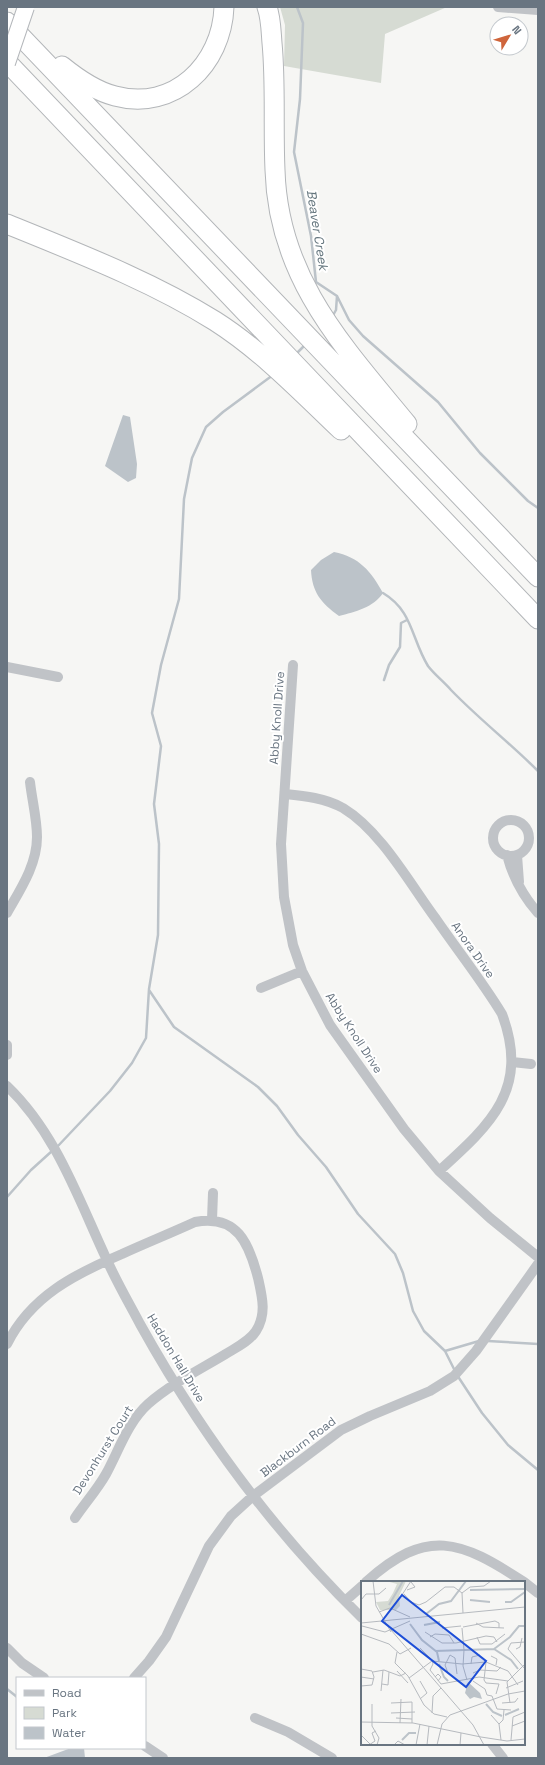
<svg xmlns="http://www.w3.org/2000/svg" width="545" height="1765" font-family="'Space Grotesk',sans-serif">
<rect width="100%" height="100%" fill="#f6f6f4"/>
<path fill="#d6dbd3" d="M280 7H447L385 34 381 83 284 66 285 25Z"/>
<path fill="#bcc3c9" d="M123 415 130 417 137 464 136 478 128 482 105 466Z
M334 552C359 557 371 571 383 593 374 607 355 612 339 616 321 603 312 592 311 570L321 560Z
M71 1748H84L85 1758H44Z"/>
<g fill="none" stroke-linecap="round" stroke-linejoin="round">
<path stroke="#bcc3c9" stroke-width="2.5" d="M297 7 303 23 300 99 294 152 311 236 316 282 337 296 349 320 363 336 438 402 480 453 528 501 538 508
M332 317 336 310 337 296
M296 354 305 345
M383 593C413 611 411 638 428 666 434 674 444 682 451 690 479 719 510 743 538 771
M384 680 389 665 400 647 401 623 407 620
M149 990 174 1027 258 1087 277 1106 298 1135 326 1167 358 1214 395 1254 403 1273 413 1311 424 1331 445 1351 455 1371
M57 1147 110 1091 132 1063 146 1038 149 989 158 935 159 844 154 804 161 746 152 713 161 665 179 599 184 499 192 458 206 427 223 412 273 375
M7 1197 31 1170 52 1151
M488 1341 538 1344
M445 1351 479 1341
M457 1375 482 1413 508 1445 538 1470
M7 1689 17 1697"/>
<g stroke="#b3b6b9" stroke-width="21">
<path id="highway" d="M267 7C271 18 271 31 272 43 276 85 273 128 275 170 278 278 343 346 407 424
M7 22 538 577
M7 62 538 619
M62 66C78 79 95 91 115 96 174 112 222 64 224 7
M7 224C78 253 151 281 215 321 262 351 301 392 341 430"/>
</g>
<path stroke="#c0c3c7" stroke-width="10" d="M498 7 538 10
M293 665 281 844 284 897 293 945 302 971 330 1025 404 1129 439 1171 490 1218 538 1257
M7 667 58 677
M285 794C305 796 325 798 343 808 381 831 410 884 436 919 458 951 482 981 502 1014 530 1089 491 1124 439 1171
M493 838a18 18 0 1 1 36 0a18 18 0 1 1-36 0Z
M507 855C513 878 523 896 538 913
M517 855 519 882
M7 913C20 890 37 865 37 837 37 819 32 800 30 782
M261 988 302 971
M7 1045V1055
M512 1062 531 1064
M7 1086C56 1133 78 1198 106 1258 116 1281 129 1303 140 1324 200 1432 274 1532 362 1618
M212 1220 213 1193
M7 1344C31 1296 75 1274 122 1254 146 1243 171 1233 195 1222 237 1214 249 1243 258 1278 262 1296 267 1314 256 1331 249 1342 235 1348 224 1355 199 1370 171 1384 148 1404 128 1422 119 1450 106 1474 97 1490 85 1503 75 1518
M366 1582C427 1527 460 1540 524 1582
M524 1582 538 1593
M345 1601 362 1586
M7 1648 22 1663 44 1678
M134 1678 149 1661 166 1637 209 1546 231 1516 253 1496 341 1430 370 1416 430 1391 454 1376 476 1351 538 1264
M255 1718 288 1732 332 1758
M492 1744 503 1758
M145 1746 163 1758"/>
<use href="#highway" stroke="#fff" stroke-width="19"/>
<g stroke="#b4b7bb" stroke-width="18" stroke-linecap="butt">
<path id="primary-bridge" d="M7 63 26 7"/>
</g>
<use href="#primary-bridge" stroke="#fff" stroke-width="16"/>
</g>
<g text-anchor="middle" stroke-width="4" stroke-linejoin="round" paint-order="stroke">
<g font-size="12" fill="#697581" stroke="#fff">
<text transform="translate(277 718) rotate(-86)" y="4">Abby Knoll Drive</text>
<text transform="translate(473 950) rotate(55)" y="4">Anora Drive</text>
<text transform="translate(354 1033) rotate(57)" y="4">Abby Knoll Drive</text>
<text transform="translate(176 1358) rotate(59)" y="4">Haddon Hall Drive</text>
<text transform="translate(298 1447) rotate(-37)" y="4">Blackburn Road</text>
<text transform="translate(103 1450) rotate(-58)" y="4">Devonhurst Court</text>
</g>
<g font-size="13" font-style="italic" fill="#65767e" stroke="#fff">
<text transform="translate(318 230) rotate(81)" y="5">Beaver Creek</text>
</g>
</g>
<g transform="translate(361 1581)">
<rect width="164" height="164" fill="#f6f6f4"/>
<path d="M25 0H45L38 15 39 25 35 29H19L15 21 27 20 32 12 36 3Z" fill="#d6dbd3"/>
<path d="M107 101 119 112 121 118 113 116 109 118 104 112Z" fill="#bcc3c9"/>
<path fill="none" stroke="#bcc3c9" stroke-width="2" d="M109 9 164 8M109 19 129 21M144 21H150L164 11M28 24 42 0M65 33 78 23 90 20 105 0M49 43 61 59 76 71 78 80M63 44 79 41M133 68 149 56 158 45H164M74 70 133 68 150 79 157 88M78 83 83 96 87 100M125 123 132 131 141 135M144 134 158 128M41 159 48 152H55"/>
<path fill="none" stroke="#b6babf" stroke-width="1" d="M12 0 15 25 30 51M46 9 54 6 50 1M43 13 50 21 58 24 65 21 84 6H93L101 12M39 17 50 0M0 19 5 13H18L25 7M18 31 29 27 49 36M102 32 101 12 109 6 123 5 130 0M0 42 164 26M115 42 122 46 143 47M1 45 24 51 49 40M102 46 134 40 138 42V47M81 47 100 45M101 47 103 69 102 85 106 99M30 49 112 144 123 164M64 51 81 62H95L125 55 133 56 136 61M0 53 28 63 39 73 50 67M69 56 74 53 88 54 93 62M116 56 119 63H131L144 53M164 61 150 62 147 68 164 88M59 67 71 79 72 83 69 89 80 103 118 96 147 100M155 68 159 66 161 57M36 71 34 82 47 95 63 124 73 133 86 136M130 75 136 78 135 84M125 81 123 99 125 102 138 103 135 113M110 83 111 76 119 74M0 88 11 90 13 96 11 104 0 105M36 90 47 102M12 91 23 89 39 95 45 92M87 92 84 84 89 74 94 77 96 93M112 92 119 89 136 90 140 86M0 96 13 98M74 96 77 93 80 96 77 100M48 97 71 80 101 83 125 81 147 90 157 104M59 100 66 112 59 118M112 100 124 108 126 114 131 115M21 103 27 104 28 91M145 107 162 100M20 110 22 89M131 115 136 128 150 129M30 122 51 121V142M141 122 154 121 157 117M149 122 146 101 164 83M11 123V145L18 157 16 164M30 132 54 131M71 132 72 115 80 107M130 134 138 143 140 159M35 137 51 138M0 141 52 142 120 156M39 142 40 118M138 143 142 139 143 129M151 145 164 140M0 154 9 163M120 156 146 160 164 158M150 159 152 136 164 131M8 164 14 160 11 152 15 150M33 164 37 160 44 164M55 164 59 143M66 164 68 145M76 164 81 143 89 134 147 113 164 110M99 164 100 152"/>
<path fill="#1d4ed8" fill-opacity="0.15" stroke="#1d4ed8" stroke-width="2" d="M41 14 125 80 105 106 21 40Z"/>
<rect width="164" height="164" fill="none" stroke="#697581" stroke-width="2"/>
</g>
<rect width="545" height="1765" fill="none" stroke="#697581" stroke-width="16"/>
<rect x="16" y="1677" width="130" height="72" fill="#ffffff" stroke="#c3c8cd"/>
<rect x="24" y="1690" width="20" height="6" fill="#c0c3c7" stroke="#c3c8cd"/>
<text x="52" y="1697" font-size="12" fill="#697581">Road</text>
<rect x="24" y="1707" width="20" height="12" fill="#d6dbd3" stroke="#c3c8cd"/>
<text x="52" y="1717" font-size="12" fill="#697581">Park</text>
<rect x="24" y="1727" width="20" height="12" fill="#bcc3c9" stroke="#c3c8cd"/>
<text x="52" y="1737" font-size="12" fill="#697581">Water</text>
<g transform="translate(509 36) rotate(52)"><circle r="19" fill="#ffffff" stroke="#c3c8cd"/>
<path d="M0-3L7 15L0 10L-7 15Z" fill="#cf653b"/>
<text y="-6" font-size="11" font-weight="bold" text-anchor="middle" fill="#697581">N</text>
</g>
</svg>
